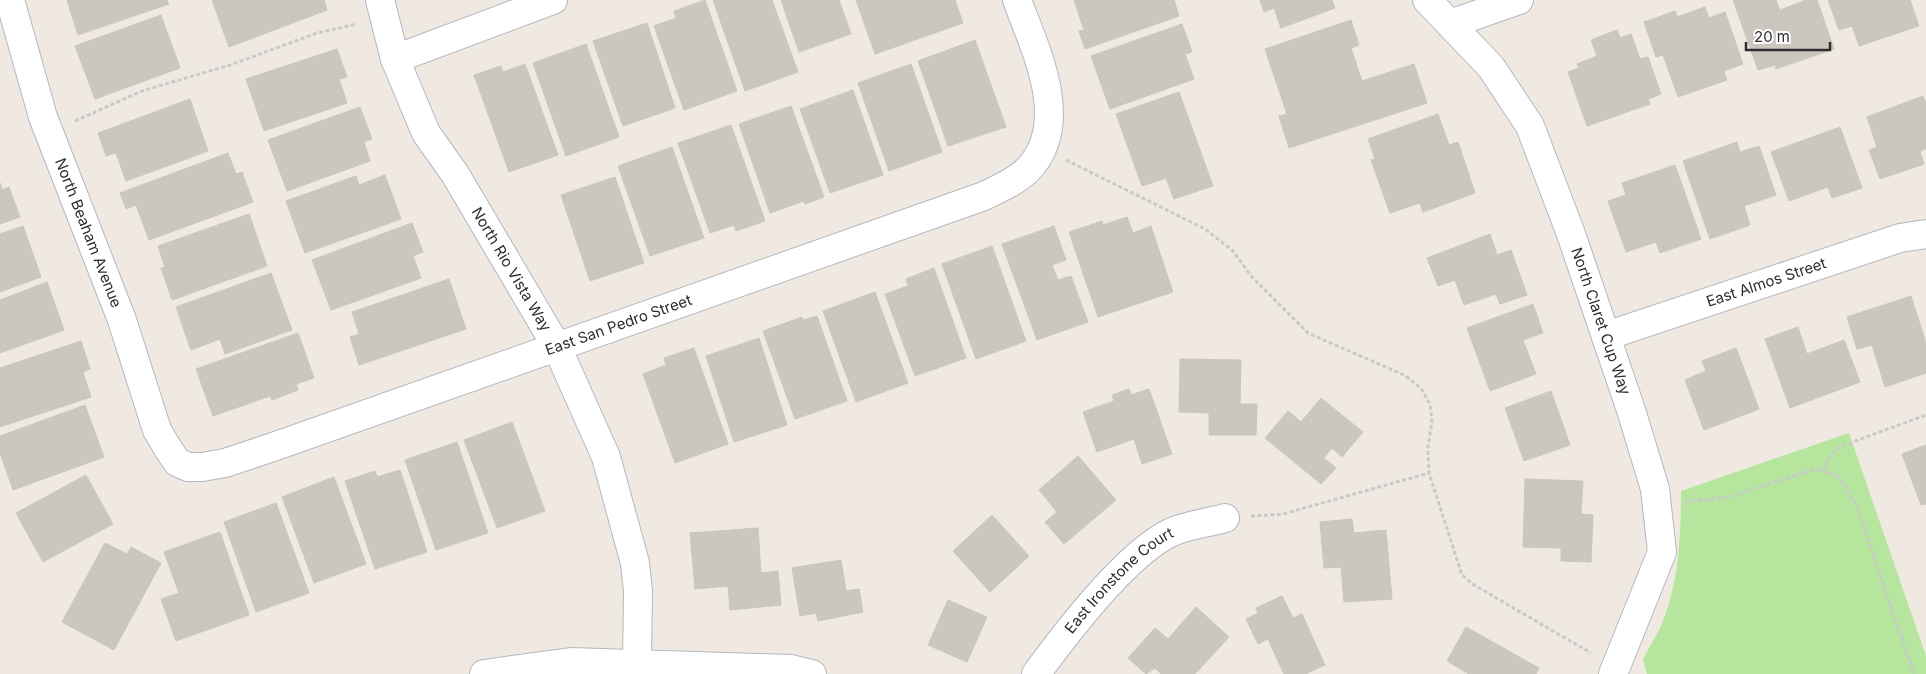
<svg xmlns="http://www.w3.org/2000/svg" width="1926" height="674" font-family="Inter,sans-serif">
<rect width="100%" height="100%" fill="#efe9e1"/>
<path fill="#b6e59e" d="M1849 433 1926 656V674H1647L1643 659C1650 646 1658 634 1663 621 1679 581 1681 534 1681 491Z"/>
<path fill="#cbc7bf" stroke="#cbc5ba" d="M67 0H167L169 4 78 35Z
M212 0H324L327 10 229 47Z
M705 0 737 91 684 110 654 26 676 18 674 11Z
M713 0H772L798 72 745 91Z
M781 0H839L851 34 799 52Z
M856 0H955L963 23 875 54Z
M1074 0H1174L1179 16 1085 49 1079 31 1084 30Z
M1260 0H1332L1335 8 1281 28 1274 8 1264 12Z
M1733 0H1776L1780 10 1806 0H1817L1834 49 1776 69 1775 65 1758 70Z
M1828 0H1910L1919 26 1859 46 1852 26 1839 30Z
M1705 7 1709 18 1725 12 1743 64 1724 71 1727 80 1678 97 1663 55 1656 57 1644 22 1675 11 1677 17Z
M161 15 180 68 95 99 75 46Z
M1351 20 1359 45 1351 48 1362 81 1414 64 1427 103 1289 148 1279 116 1287 114 1265 49Z
M647 23 675 108 623 126 593 41Z
M1182 24 1192 52 1185 54 1194 79 1110 109 1091 56Z
M1617 30 1620 38 1631 34 1640 59 1648 57 1661 94 1648 99 1650 104 1587 126 1568 72 1579 68 1577 64 1597 56 1591 40Z
M975 40 1006 127 948 146 918 61Z
M586 44 619 137 566 156 533 63Z
M337 49 347 77 339 79 347 103 264 131 246 79Z
M525 64 558 155 509 172 474 75 501 66 503 72Z
M911 64 942 152 889 171 858 83Z
M853 90 883 175 830 193 800 109Z
M1179 92 1213 186 1174 199 1166 178 1142 186 1116 114Z
M1923 96 1926 103V149L1920 151 1924 164 1880 179 1869 150 1877 147 1867 117Z
M190 99 208 151 126 181 116 153 106 156 98 133Z
M791 106 824 197 805 204 804 201 770 213 739 124Z
M360 107 372 139 364 142 370 161 287 191 268 140Z
M1438 114 1449 145 1458 142 1475 193 1423 212 1420 203 1390 213 1371 160 1375 159 1368 139Z
M731 125 765 221 736 231 734 225 710 233 678 143Z
M1840 127 1862 188 1832 198 1828 187 1789 201 1771 152Z
M1737 142 1740 152 1759 146 1776 195 1744 206 1750 225 1710 239 1683 161Z
M672 147 704 238 650 256 618 166Z
M228 153 236 174 242 172 253 202 149 240 136 205 126 209 120 193Z
M1675 165 1701 239 1660 253 1656 242 1626 252 1608 201 1626 195 1622 183Z
M385 175 401 219 305 253 286 201 356 176 359 185Z
M615 177 644 263 590 281 561 195Z
M0 183 2 190 9 187 20 217 0 224Z
M249 214 267 266 172 300 161 268 165 267 158 246Z
M1127 217 1133 233 1151 226 1173 292 1098 317 1069 232 1102 221 1103 225Z
M412 223 423 252 413 256 421 278 331 310 312 260Z
M23 226 41 277 0 292V234Z
M1054 226 1066 260 1052 265 1058 280 1071 276 1088 322 1037 340 1002 244Z
M1490 234 1497 255 1511 250 1527 295 1500 304 1496 294 1464 305 1455 280 1438 286 1427 258Z
M992 246 1026 341 976 359 942 264Z
M934 268 966 358 915 376 885 294 908 286 906 279Z
M271 273 292 330 225 354 220 339 191 350 176 307Z
M449 279 466 329 359 365 350 337 359 334 352 312Z
M47 282 64 330 0 353V300Z
M875 292 908 383 856 402 823 311Z
M1911 296 1926 343V373L1885 387 1872 345 1857 349 1847 317Z
M1533 304 1543 333 1523 340 1536 374 1490 391 1467 328Z
M817 316 847 401 795 419 763 331 802 317 803 320Z
M1798 327 1807 354 1844 340 1860 382 1790 408 1765 339Z
M298 333 314 378 296 384 298 390 272 400 270 396 213 416 196 369Z
M759 338 787 425 734 442 706 356Z
M81 341 90 369 83 372 91 397 0 427V368Z
M694 348 728 444 675 463 643 374 666 365 664 358Z
M1736 348 1759 409 1704 430 1685 380 1706 371 1702 361Z
M1180 359 1241 360 1240 404H1257L1256 435H1209V413L1179 412Z
M1129 389 1131 395 1149 389 1172 454 1142 464 1134 439 1097 452 1083 412 1114 401 1112 395Z
M1551 391 1570 445 1524 461 1505 408Z
M1321 398 1363 432 1342 457 1332 448 1324 458 1336 468 1321 484 1265 438 1288 411 1301 422Z
M85 405 104 457 13 490 0 453V436Z
M512 422 545 511 497 528 464 440Z
M457 442 488 533 436 550 405 460Z
M1926 445V504L1921 505 1902 454Z
M1078 456 1116 500 1064 544 1045 522 1057 512 1039 490Z
M400 470 427 552 375 569 345 481 375 471 377 477Z
M86 475 113 524 43 562 16 513Z
M334 477 366 564 314 583 282 497Z
M1525 479 1583 481 1581 514 1593 515 1591 562 1561 561V548L1523 547Z
M276 503 309 593 256 612 224 522Z
M992 515 1029 556 990 592 953 551Z
M1352 519 1354 533 1386 530 1392 599 1344 602 1341 567 1324 568 1320 522Z
M758 528 761 573 778 571 781 605 730 610 728 586 695 589 690 533Z
M220 532 249 615 176 641 161 599 179 593 164 552Z
M105 543 127 554 131 547 161 563 114 650 62 622Z
M841 560 846 591 859 589 863 612 818 621 816 613 800 616 792 568Z
M1282 596 1293 618 1302 614 1325 665 1305 674H1284L1268 639 1258 644 1246 619 1258 613 1256 608Z
M948 600 987 617 967 662 928 645Z
M1196 607 1229 637 1195 674H1161L1155 668 1146 674 1128 658 1155 628 1168 639Z
M1466 627 1539 668 1536 674H1469L1447 661Z"/>
<g fill="none" stroke-linecap="round" stroke-linejoin="round">
<g stroke="#b4b7c1" stroke-width="30">
<g id="minor">
<path id="s1" d="M10 0 43 117 122 320 157 430 167 447 177 462 188 467H202L225 463 273 447 984 196C1000 188 1020 180 1032 165 1070 118 1035 49 1017 0"/>
<path id="s2" d="M380 0 395 59 426 133 455 174 557 347 606 457 635 563 638 592 637 664"/>
<path id="s3" d="M1427 0 1491 67 1530 126 1571 234 1631 410 1655 489 1662 552 1613 674"/>
<path d="M1450 24 1519 0"/>
<path d="M395 59 553 0"/>
<path id="s4" d="M1606 336 1900 238 1926 234"/>
<path d="M484 674 571 662 791 669 812 674"/>
<path id="s5" d="M1036 674C1066 633 1125 555 1170 533 1186 525 1208 523 1225 518"/>
</g>
</g>
<path stroke="#c9c9c9" stroke-width="3" stroke-dasharray="4 2.5" stroke-linecap="butt" d="M75 121 142 91 230 65 317 33 357 24
M1066 160 1205 229 1232 250 1252 277 1308 333 1404 375 1421 388 1430 404 1432 422 1428 447 1429 473 1462 575 1474 585 1591 653
M1823 471 1831 455 1839 447 1926 415
M1685 502 1729 497 1815 469 1831 473 1841 480 1858 509 1914 674
M1251 516 1283 514 1429 473"/>
<use href="#minor" stroke="#fff" stroke-width="28"/>
</g>
<g text-anchor="middle" stroke-width="4.5" stroke-linejoin="round" paint-order="stroke">
<g font-size="15" fill="#2e2e2e" stroke="#fff">
<text dy="5" stroke="none"><textPath href="#s1" startOffset="246">North Beaham Avenue</textPath></text>
<text dy="5" stroke="none"><textPath href="#s2" startOffset="302">North Rio Vista Way</textPath></text>
<text dy="5" stroke="none"><textPath href="#s4" startOffset="169">East Almos Street</textPath></text>
<text dy="5" stroke="none"><textPath href="#s3" startOffset="371">North Claret Cup Way</textPath></text>
<text dy="5" stroke="none"><textPath href="#s1" startOffset="959">East San Pedro Street</textPath></text>
<text dy="5" stroke="none"><textPath href="#s5" startOffset="126">East Ironstone Court</textPath></text>
</g>
</g>
<path d="M1746 42v8h84v-8" fill="none" stroke="#2e2e2e" stroke-width="2.5"/>
<text x="1754" y="42" font-size="15" fill="#2e2e2e" stroke="#ffffff" stroke-width="4" paint-order="stroke">20 m</text>
</svg>
